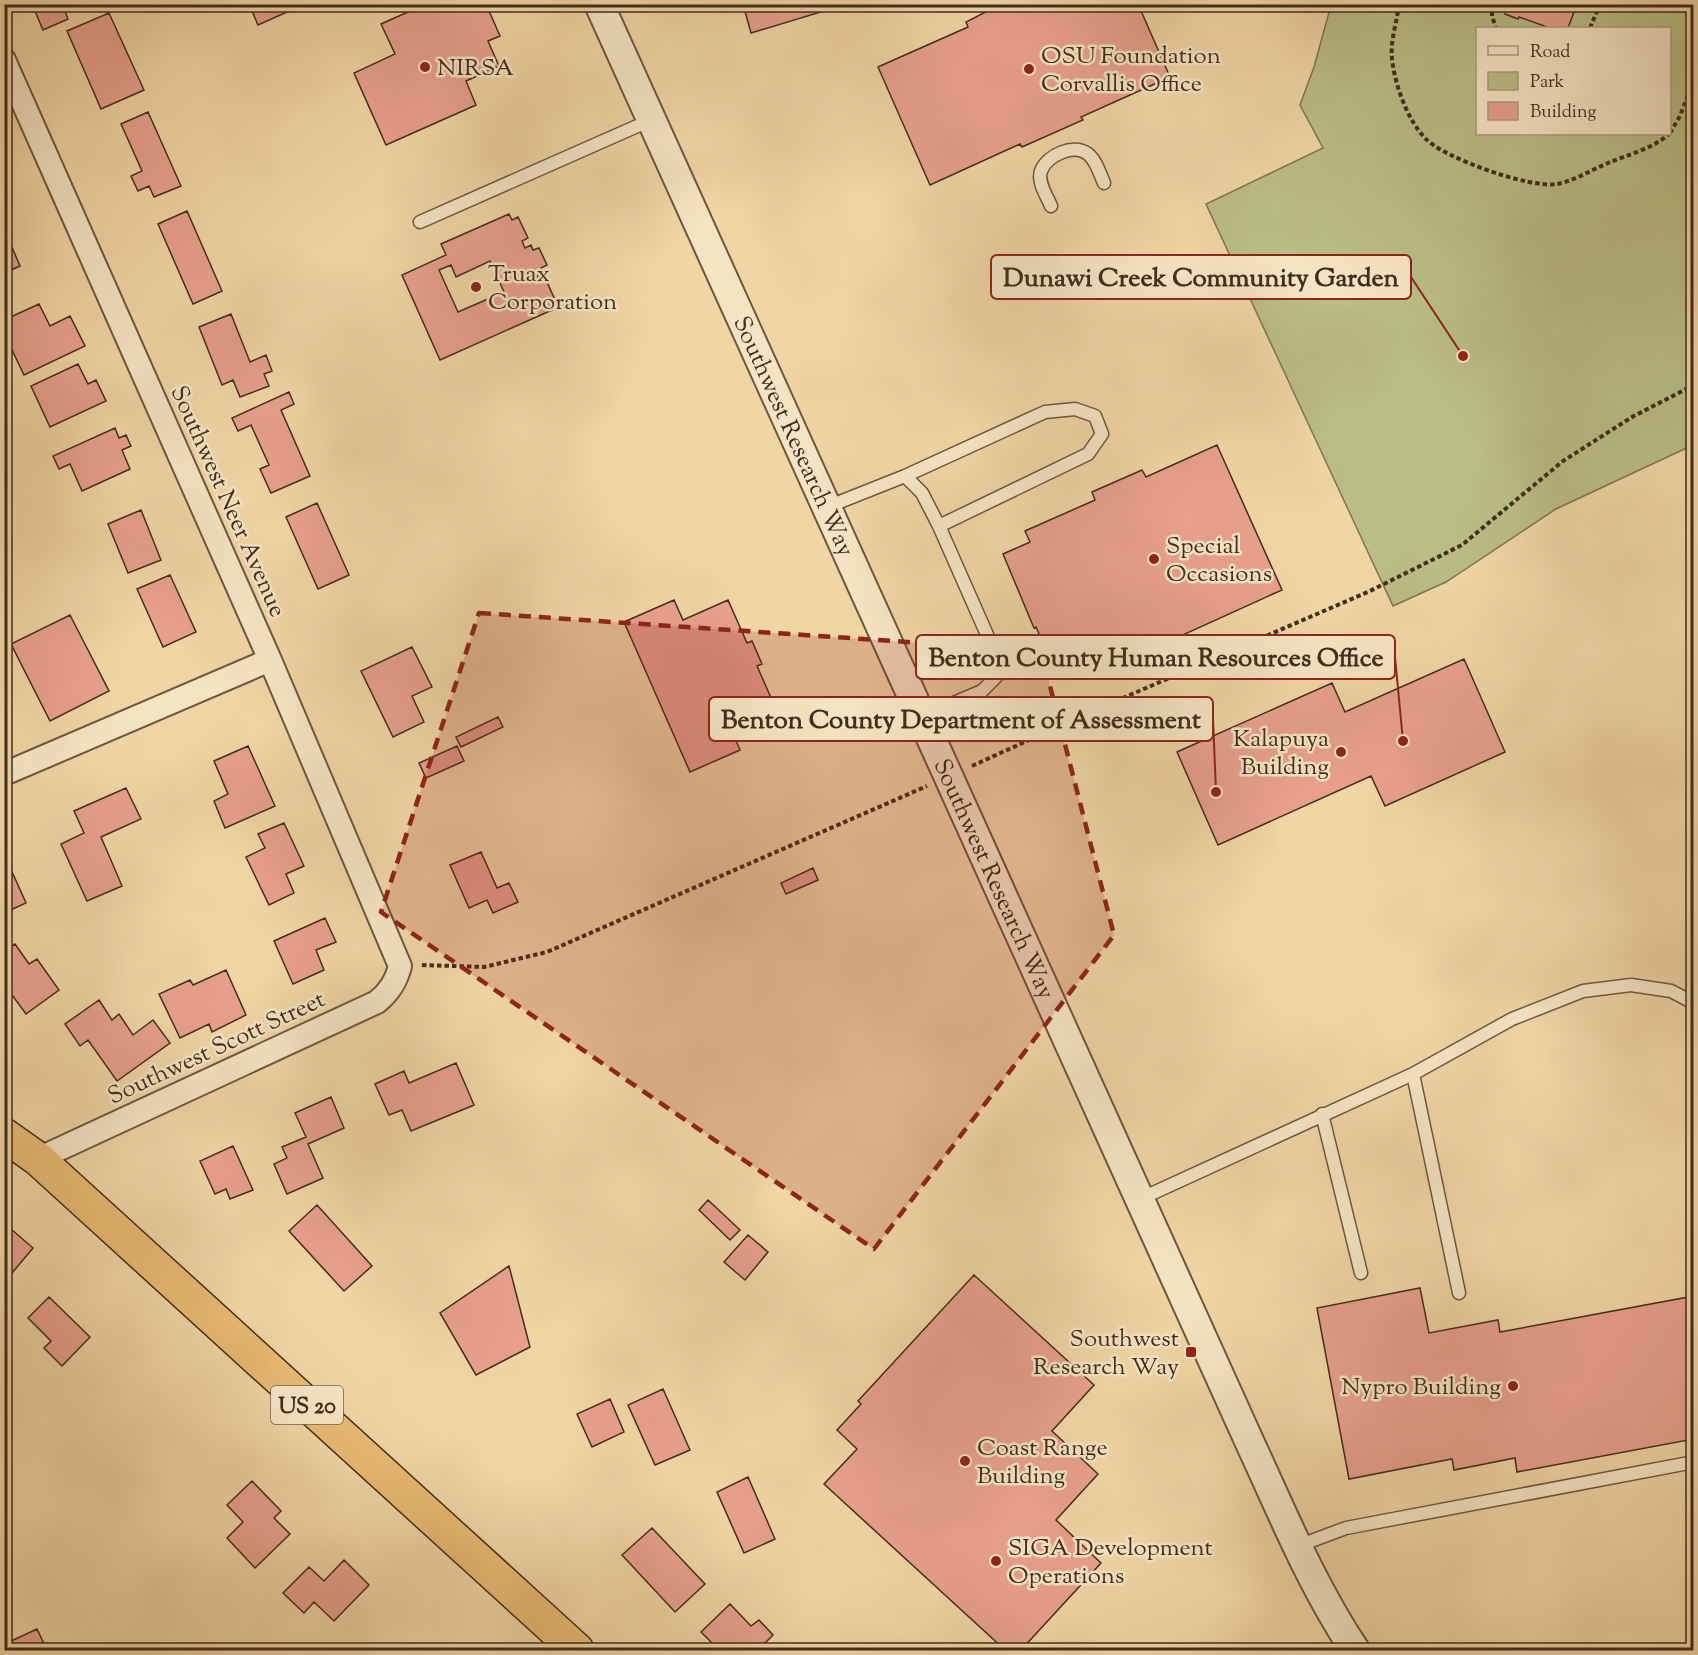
<svg xmlns="http://www.w3.org/2000/svg" width="1698" height="1655" font-family="'Sorts Mill Goudy',serif">
<rect width="100%" height="100%" fill="#f0d5a5"/>
<filter id="stains"><feTurbulence type="fractalNoise" baseFrequency=".00333" numOctaves="4"/><feColorMatrix values="0 0 0 0 .2 0 0 0 0 .09 0 0 0 0 .02 0 0 0 .5 -.17"/></filter>
<radialGradient id="worn" r=".72"><stop offset=".6" stop-color="#630" stop-opacity="0"/><stop offset="1" stop-color="#630" stop-opacity=".3"/></radialGradient>
<path fill="#babd86" stroke="#7e7552" stroke-width="1.5" fill-rule="evenodd" d="M1331 5H1693V445L1556 509 1446 582 1393 606 1206 204 1323 148 1300 105 1314 67ZM1478 28H1670V134H1478Z"/>
<path fill="#e8a08d" stroke="#412d1d" stroke-width="1.5" fill-rule="evenodd" d="M32 4H62L68 19 43 30Z
M249 4H305L258 25Z
M426 4H486L500 36 488 41 499 66 466 81 476 105 386 145 354 73 395 54 381 24Z
M743 4H847L751 33Z
M1001 4H1138L1170 77 1081 117 1083 120 1022 147 1020 144 930 185 878 67 968 27 966 22Z
M1511 4H1577L1568 28H1571H1550L1519 17 1518 19 1505 14 1509 5Z
M109 13 144 90 101 109 67 31Z
M148 112 181 186 154 197 149 186 138 191 131 176 142 171 121 124Z
M187 211 222 291 193 304 158 224Z
M509 214 512 220 518 217 528 238 522 241 525 248 531 245 533 250 539 248 547 265 541 268 543 273 537 276 540 282 546 280 556 302 550 305 552 310 440 360 402 275 446 255 441 244ZM490 261 504 292 458 312 439 270 451 265 456 277Z
M6 233 20 266 4 273V234Z
M39 304 50 326 70 316 85 346 24 375 4 333V320Z
M231 314 250 362 266 355 272 371 264 374 269 386 240 397 233 380 222 385 199 327Z
M78 364 88 384 96 380 106 401 50 427 31 386Z
M289 392 294 404 281 410 310 476 271 493 260 469 269 465 251 425 238 431 232 418Z
M115 428 119 438 126 435 131 446 122 450 130 469 82 491 70 464 59 469 53 456Z
M1217 445 1282 590 1090 677 1085 665 1058 677 1036 627 1034 628 1003 554 1030 542 1025 531 1095 500 1092 492 1142 470 1146 477Z
M317 503 349 575 318 589 286 517Z
M141 510 161 560 128 573 108 524Z
M170 575 196 632 163 647 137 589Z
M674 600 683 620 728 600 747 643 752 641 762 664 757 666 776 709 731 729 740 750 690 772 624 622Z
M70 615 109 691 50 721 11 644Z
M412 647 432 687 412 696 424 722 393 737 361 671Z
M1464 659 1505 752 1385 806 1371 776 1218 845 1177 752 1332 683 1345 712Z
M498 717 503 727 461 747 456 737Z
M248 746 275 806 225 828 214 801 228 794 214 761Z
M457 746 464 761 426 778 419 763Z
M126 788 141 819 101 837 122 886 87 901 61 844 84 833 74 811Z
M284 823 304 866 286 874 294 893 269 905 246 857 265 848 258 834Z
M481 852 497 888 509 883 518 902 493 913 487 900 469 908 450 865Z
M4 854 26 903 4 913Z
M813 868 818 880 786 894 781 883Z
M325 918 336 942 316 950 324 970 293 984 274 941Z
M15 944 29 964 37 959 59 990 26 1014 4 984V951Z
M226 970 246 1015 212 1032 209 1024 180 1038 159 994 190 980 193 985Z
M99 1000 112 1020 119 1014 133 1035 153 1020 170 1043 117 1081 88 1040 80 1046 65 1024Z
M456 1063 474 1105 411 1131 402 1110 389 1115 375 1084 404 1071 409 1083Z
M331 1097 344 1128 308 1144 323 1178 287 1194 274 1164 287 1158 282 1147 306 1137 295 1113Z
M233 1146 253 1190 230 1199 226 1189 215 1194 200 1161Z
M708 1200 740 1230 730 1240 699 1210Z
M317 1205 372 1266 344 1291 289 1231Z
M4 1223 33 1248 12 1273 4 1267Z
M748 1235 768 1252 745 1280 724 1262Z
M509 1266 530 1347 476 1375 440 1313Z
M974 1275 1094 1385 1052 1431 1098 1474 1056 1520 1101 1563 1021 1650H1005L824 1484 857 1449 837 1430 861 1404 858 1401Z
M1420 1288 1429 1333 1498 1320 1500 1332 1694 1296V1439L1517 1472 1515 1458 1454 1470 1452 1459 1349 1479 1317 1308Z
M49 1297 90 1337 62 1366 44 1348 51 1341 28 1318Z
M663 1389 690 1450 655 1465 628 1405Z
M610 1399 624 1432 592 1447 577 1414Z
M748 1477 775 1539 744 1553 717 1492Z
M252 1481 281 1511 274 1518 290 1534 255 1568 227 1538 243 1522 227 1505Z
M652 1528 705 1584 675 1612 622 1555Z
M344 1560 369 1585 334 1621 314 1602 304 1613 283 1593 309 1567 324 1581Z
M730 1604 751 1626 759 1620 773 1635 758 1650H719L701 1632Z
M37 1629 47 1650H4V1632L9 1642Z"/>
<g fill="none" stroke-linecap="round" stroke-linejoin="round">
<g stroke="#6d573f" stroke-width="15">
<path id="service" d="M1051 206C1047 196 1037 182 1041 171 1047 155 1074 143 1088 154 1096 160 1100 174 1104 183
M420 222 651 120
M905 476 1045 412 1075 409 1095 416 1102 434 1088 454 939 526
M827 507 905 476 922 493 939 526 996 655V677L982 691 921 717
M1413 1074 1459 1293
M1322 1114 1361 1273
M1140 1199 1413 1074 1512 1019 1583 991 1631 985 1671 991 1694 1003
M1298 1546 1346 1528 1694 1462"/>
</g>
<g stroke="#6d573f" stroke-width="26">
<path id="minor" d="M4 60 270 660 400 966C396 982 389 992 377 1002L38 1159
M4 774 270 660"/>
</g>
<g stroke="#6d573f" stroke-width="32">
<g id="tertiary">
<path id="s1" d="M599 4 1250 1443C1282 1512 1312 1586 1355 1650"/>
</g>
</g>
<g stroke="#412d1d" stroke-width="36">
<path id="trunk" d="M4 1135 38 1159 577 1650"/>
</g>
<path stroke="#412d1d" stroke-width="4" stroke-dasharray="4.5 3" stroke-linecap="butt" d="M1399 4C1397 22 1390 41 1392 59 1395 85 1407 119 1425 138 1443 158 1531 189 1557 184 1574 181 1591 170 1608 163 1627 155 1654 148 1669 134
M1492 4V16L1496 28
M1669 4 1694 15
M1590 28 1600 4
M1670 133 1680 116 1694 79
M972 766 1086 714 1370 591 1462 545 1563 461 1632 417 1694 385
M422 965 484 967 547 952 927 786"/>
<use href="#service" stroke="#f5e4c4" stroke-width="12"/>
<use href="#minor" stroke="#f5e4c4" stroke-width="22"/>
<use href="#tertiary" stroke="#f5e4c4" stroke-width="28"/>
<use href="#trunk" stroke="#e8ba72" stroke-width="33"/>
</g>
<path fill="#8f2418" fill-opacity="0.2" stroke="#8f2418" stroke-width="4.5" stroke-dasharray="12 8" stroke-linejoin="round" d="M479 613 1041 651 1114 935 874 1249 381 912Z"/>
<g fill="#8f2418" stroke="#f5e4c4" stroke-width="2">
<circle cx="425" cy="67" r="6"/>
<circle cx="1029" cy="69" r="6"/>
<circle cx="476" cy="287" r="6"/>
<circle cx="1154" cy="559" r="6"/>
<circle cx="1341" cy="752" r="6"/>
<rect x="1185" y="1346" width="12" height="12" rx="3"/>
<circle cx="1513" cy="1386" r="6"/>
<circle cx="965" cy="1461" r="6"/>
<circle cx="996" cy="1561" r="6"/>
</g>
<g text-anchor="middle" stroke-width="5" stroke-linejoin="round" paint-order="stroke">
<rect fill="#f5e4c4" stroke="#77644f" stroke-width="1.5" x="271" y="1386" width="72" height="38" rx="4.5"/>
<g font-size="22" font-weight="bold" fill="#412d1d">
<text x="307" y="1413">US 20</text>
</g>
<g font-size="24" fill="#412d1d" stroke="#f5e4c4" text-anchor="start">
<text x="1041" y="63">OSU Foundation<tspan x="1041" dy="28">Corvallis Office</tspan></text>
<text x="437" y="75">NIRSA</text>
<text x="488" y="281">Truax<tspan x="488" dy="28">Corporation</tspan></text>
<text x="1166" y="553">Special<tspan x="1166" dy="28">Occasions</tspan></text>
<text x="1329" y="746" text-anchor="end">Kalapuya<tspan x="1329" dy="28">Building</tspan></text>
<text x="1179" y="1346" text-anchor="end">Southwest<tspan x="1179" dy="28">Research Way</tspan></text>
<text x="1501" y="1394" text-anchor="end">Nypro Building</text>
<text x="977" y="1455">Coast Range<tspan x="977" dy="28">Building</tspan></text>
<text x="1008" y="1555">SIGA Development<tspan x="1008" dy="28">Operations</tspan></text>
</g>
<g font-size="24" fill="#412d1d" stroke="#f5e4c4">
<text dy="8" stroke="none"><textPath href="#s1" startOffset="474">Southwest Research Way</textPath></text>
<text transform="translate(229 501) rotate(66)" y="8">Southwest Neer Avenue</text>
<text dy="8" stroke="none"><textPath href="#s1" startOffset="960">Southwest Research Way</textPath></text>
<text transform="translate(216 1047) rotate(-25)" y="8">Southwest Scott Street</text>
</g>
</g>
<path fill="none" stroke="#8f2418" stroke-width="2" d="M1463 356L1411 277M1403 741L1395 657M1216 792L1213 719"/>
<g fill="#8f2418" stroke="#f5e4c4" stroke-width="2">
<circle cx="1463" cy="356" r="6"/>
<circle cx="1403" cy="741" r="6"/>
<circle cx="1216" cy="792" r="6"/>
</g>
<g fill="#f5e4c4" stroke="#8f2418" stroke-width="2">
<rect x="991" y="255" width="420" height="44" rx="6"/>
<rect x="916" y="635" width="479" height="44" rx="6"/>
<rect x="709" y="697" width="504" height="44" rx="6"/>
</g>
<g font-size="26" text-anchor="middle" font-weight="bold" fill="#412d1d">
<text x="1201" y="286">Dunawi Creek Community Garden</text>
<text x="1156" y="666">Benton County Human Resources Office</text>
<text x="961" y="728">Benton County Department of Assessment</text>
</g>
<rect width="1698" height="1655" fill="none" stroke="#f0d5a5" stroke-width="24"/>
<rect x="6" y="6" width="1686" height="1643" fill="none" stroke="#412d1d" stroke-width="3"/>
<rect x="12" y="12" width="1674" height="1631" fill="none" stroke="#412d1d" stroke-width="1.5"/>
<rect x="1476" y="27" width="195" height="108" fill="#f5e4c4" stroke="#ad9b81" stroke-width="1.5"/>
<rect x="1488" y="46" width="30" height="9" fill="#f5e4c4" stroke="#ad9b81" stroke-width="1.5"/>
<text x="1530" y="57" font-size="18" fill="#412d1d">Road</text>
<rect x="1488" y="72" width="30" height="18" fill="#babd86" stroke="#ad9b81" stroke-width="1.5"/>
<text x="1530" y="87" font-size="18" fill="#412d1d">Park</text>
<rect x="1488" y="102" width="30" height="18" fill="#e8a08d" stroke="#ad9b81" stroke-width="1.5"/>
<text x="1530" y="117" font-size="18" fill="#412d1d">Building</text>
<rect width="100%" height="100%" filter="url(#stains)"/>
<rect width="100%" height="100%" fill="url(#worn)"/>
</svg>
